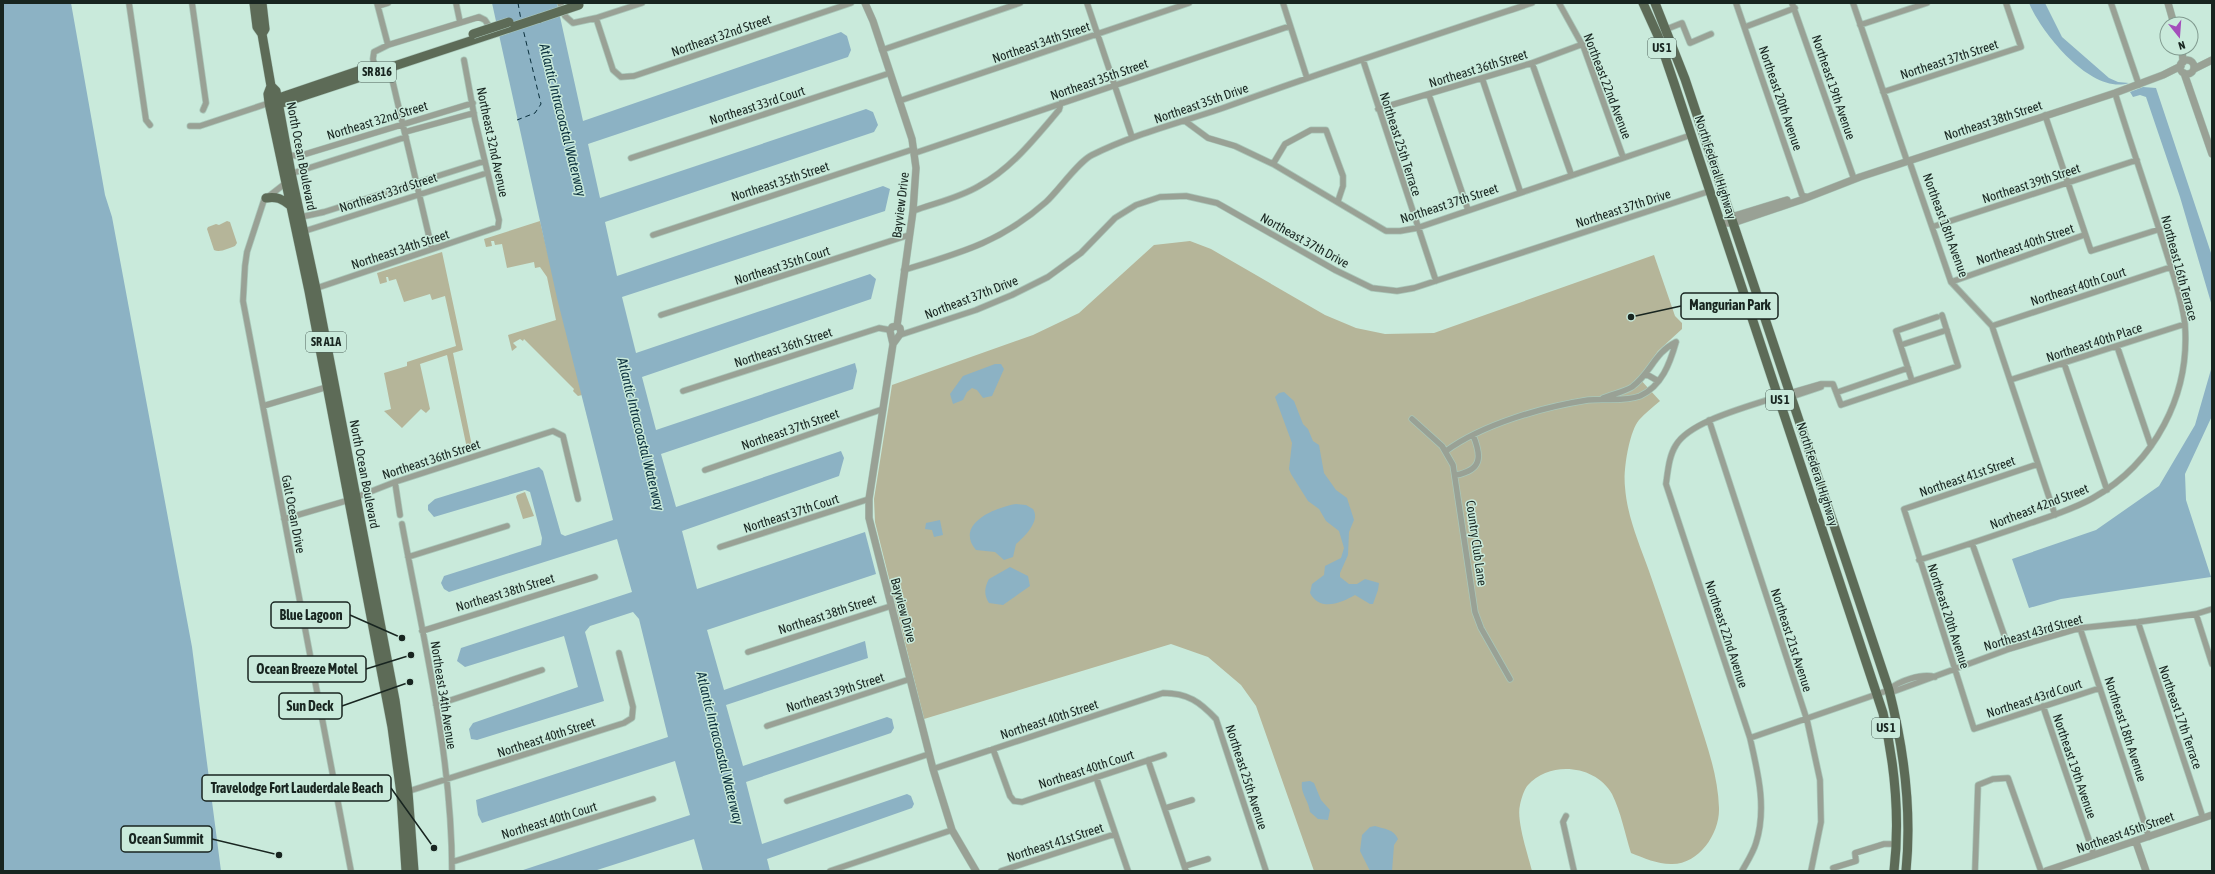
<svg xmlns="http://www.w3.org/2000/svg" width="2215" height="874" font-family="'Asap Condensed',sans-serif">
<rect width="100%" height="100%" fill="#c9eadb"/>
<path fill="#b5b599" d="M227 221 230 222 237 243 235 246C229 248 220 253 214 250L207 229 208 227 216 224 219 225Z
M540 221 582 395 578 396 573 391 574 389 524 339 523 341 520 339 513 343 517 347 512 351 508 335 556 320 547 277 540 267 535 268 534 262 507 268 502 244 495 245 494 241H491L492 246 486 247 484 239Z
M1190 241 1211 249 1325 315 1356 328 1385 334 1434 333 1654 255 1675 316 1682 323V329L1658 351 1639 378 1660 401C1653 407 1645 413 1639 420 1629 432 1623 471 1625 487 1627 516 1639 543 1649 571 1665 617 1681 664 1696 711 1706 743 1718 774 1719 808 1720 833 1699 865 1671 864 1657 864 1644 858 1631 853 1625 834 1621 812 1612 794 1596 765 1550 760 1528 785 1524 789 1521 800 1520 805 1516 820 1528 855 1532 871H1314L1256 706 1241 685 1208 657 1171 644 924 719 875 522 874 499 892 385 1033 335 1079 313 1154 245Z
M442 252 463 350 453 353 473 451 468 453 447 355 420 364 430 409 426 413 421 409 402 428 384 411 391 409 384 373 407 366V362L456 346 445 296 432 300 430 294 404 302 396 279 389 281 388 277H386L387 282 380 284 377 273Z
M525 492 534 516 523 519 516 497 517 495Z"/>
<path fill="#8cb2c4" d="M3 3H71L105 195 112 217 192 647 221 871H3Z
M492 3H557L583 121 841 32 847 36 851 50 848 57 588 144 600 198 866 109 873 112 878 125 874 132 605 222 617 276 883 186 890 189 885 211 622 297 636 353 870 274 876 279 871 299 642 377 656 430 855 363 857 371 853 389 661 454 676 507 841 451 844 458 839 476 682 531 697 589 865 532 876 574 707 630 724 690 865 641 868 658 726 705 743 766 887 717 892 719 894 728 891 733 746 782 762 844 907 794 911 796 914 804 912 808 767 859 770 871H703L694 839 594 871H520L690 815 675 761 482 823 478 815 476 800 668 737 639 619 633 612 590 626 585 632 604 701 477 740 471 739 469 729 473 723 578 687 564 636 465 667 457 661 461 648 632 592 617 539 449 592 444 589 441 583 444 576 541 545 542 538 530 492 525 490 434 517 428 510V505L435 499 539 467 543 471 561 534 565 536 613 520 557 298Z
M2029 3H2045L2062 37 2109 78 2118 82 2129 83C2092 95 2042 34 2029 3Z
M2143 87 2156 88 2212 256V306L2180 197 2146 97 2140 95 2133 97 2130 92Z
M995 364H1001L1004 369 992 396 983 398 977 390 972 388 967 392 963 400 953 404 950 394 963 376Z
M2212 366V416L2185 474 2186 500 2211 577 2061 599 2029 608 2012 559 2096 530 2159 486 2195 425Z
M1284 392 1294 401 1303 424 1308 429 1313 441 1319 445 1324 473 1336 490 1347 498 1354 520 1349 532 1348 555 1340 573V577L1349 584H1357L1365 579 1379 583 1378 590 1373 604H1370L1355 595C1341 603 1320 612 1310 593L1312 584 1324 575 1325 566 1341 558 1344 548 1339 531 1326 521 1319 509 1308 501 1291 474 1289 469 1292 443 1275 397 1279 393Z
M1016 504 1026 505 1033 509C1041 521 1024 537 1016 544L1013 557 1004 560 995 552 976 550C954 524 996 507 1016 504Z
M940 520 943 535 934 537 932 530 925 529 926 523Z
M1010 567 1028 576 1030 586 1003 605 989 603C984 595 984 588 989 579Z
M1310 781 1314 783 1321 800 1330 810 1328 820 1318 819 1310 812C1309 801 1300 793 1302 782Z
M1375 826C1384 829 1394 829 1398 839L1394 845 1392 871H1370L1360 851 1362 835 1370 827Z"/>
<g fill="none" stroke-linecap="round" stroke-linejoin="round">
<path stroke="#092e3b" stroke-width="1" stroke-dasharray="5 4" stroke-linecap="butt" d="M518 3 521 20
M517 120 535 113 541 104 523 29"/>
<g stroke="#a9c7b9" stroke-width="7">
<path id="minor" d="M129 3 146 120 150 125
M192 3 206 103 203 110
M377 3 388 45
M456 3 460 22
M560 3 565 16 573 23 596 18 613 70 621 77 634 76 851 3
M1087 3 1132 137
M1283 3 1307 78
M1559 3 1584 48 1623 157
M1736 3 1802 195 1808 197
M1792 3 1854 179
M1853 3 1907 161 1910 163 1951 282 1992 326 2055 515
M2111 3 2139 85
M378 6 388 3
M596 18 642 3
M1860 25 1927 3
M1745 27 1795 8
M1667 29 1682 23 1690 43 1711 34
M882 50 1020 3
M1363 60 1436 281
M1532 63 1571 174
M375 67 373 59 374 52 388 45 479 17 485 20 491 29
M1482 78 1520 191
M393 83 432 249
M1883 92 2021 47 2006 3
M1429 95 1468 210
M899 101 1189 3
M1378 109 1532 63 1583 44
M2045 115 2091 251 2160 229
M1185 121 1208 138 1235 146 1273 164 1386 231H1400L1417 228 1691 135
M190 126H200L269 103
M405 132 474 113
M915 153 1290 26
M288 155 299 156 473 103
M631 158 890 73
M1273 164 1285 144 1311 130H1326L1343 176V186L1338 201
M290 174 406 137
M287 182 264 200 247 252 245 266 243 301 351 871
M913 211C935 203 959 198 979 186 1012 168 1035 138 1059 110L1061 103
M301 217 324 212 485 161
M1932 227 2137 160
M301 229 308 230 487 173
M653 235 914 149
M904 270C960 253 1001 242 1046 202 1059 190 1078 162 1092 155 1134 134 1179 123 1223 108 1325 71 1429 37 1532 3
M1951 282 2084 235
M314 289 498 227 499 220 475 120 464 60
M661 315 909 235
M1992 326 2171 267
M900 335 976 310 1012 295 1048 277 1081 253 1115 218 1136 205 1160 197 1186 196 1217 203 1335 270 1372 288 1397 291 1414 288 1710 191
M1901 345 1947 330
M2117 346 2151 446
M2064 363 2107 490
M1646 374 1658 381
M2010 380 2185 324
M1912 381 1896 331 1937 317
M683 391 879 328 890 330
M1838 392 1908 368
M1790 393 1821 384H1833L1841 405 1958 366 1942 315
M1791 397 1821 387
M1603 398C1612 394 1624 392 1632 387 1651 373 1654 353 1676 342
M263 406 327 387
M1412 419 1442 446 1453 465 1475 612 1481 628 1510 679
M1709 420 1807 720 1820 780 1821 822 1811 871
M1446 451C1483 424 1543 407 1588 400 1605 398 1624 402 1640 396 1662 386 1670 363 1676 342
M2038 464 1904 509 1974 729 2100 688
M705 470 883 409
M1456 475C1482 470 1482 457 1473 435
M395 482 400 515
M284 519 349 500 395 482 553 431 563 436 578 499
M402 524C423 638 452 754 452 871
M1972 543 2009 649
M720 547 869 499
M408 557 507 526
M1919 560C1955 549 1990 537 2025 525 2048 517 2072 510 2093 498 2155 463 2190 395 2185 325 2183 302 2172 270 2165 248 2149 196 2131 145 2115 93
M2196 614 2212 664
M2138 622 2203 818
M2080 628 2149 837
M422 631 595 577
M748 652 891 606
M1889 690 1895 691 2009 649 2080 628 2138 622 2196 614 2212 609
M436 705 542 670
M2043 706 2094 855
M767 726 910 679
M1750 738 1889 690C1898 681 1922 673 1935 677
M993 749 1010 796 1014 801 1022 802 1164 755
M1148 760 1186 871
M933 769 1163 693C1188 693 1200 702 1216 719L1266 871
M1096 777 1128 871
M406 792 624 723 632 718 633 707 619 653
M787 801 929 754
M1166 808 1192 800
M1566 816 1563 822 1574 871
M452 862 653 799
M1185 866 1208 859
M1833 868 1856 861 1855 853 1884 844H1896
M830 871 952 830
M1001 871 1115 834
M1742 871C1747 862 1753 853 1756 843 1767 808 1758 773 1750 738L1666 484C1668 470 1669 456 1676 445 1691 420 1752 406 1779 396
M1975 871 1978 785 1993 779 2008 778 2041 871"/>
</g>
<g stroke="#a9c7b9" stroke-width="8">
<path id="tertiary" d="M865 3 873 21 912 139 916 168 913 211 897 326
M2168 3 2174 24
M2182 48 2183 62
M2180 67a7 7 0 1 1 14 0a7 7 0 1 1-14 0Z
M2194 69 2212 60
M2184 73 2212 154
M1728 218 1787 200
M1721 223H1733L1801 200 1860 177 2115 93 2163 75 2181 66
M897 326 892 327 890 331 893 344 869 499V518L933 769 952 830 976 871
M893 344 901 333 900 328 897 326
M2136 842 2146 871
M2046 871 2212 815"/>
</g>
<g stroke="#a9c7b9" stroke-width="10">
<path id="primary" d="M254 3 257 27 262 34 271 86 268 94 269 103 309 291 392 727 401 794 406 871
M262 3 265 29 262 34
M1643 3 1658 36 1674 83 1883 713C1895 765 1900 818 1894 871
M1655 3 1685 79 1889 690C1904 749 1912 810 1906 871
M271 86 276 91 291 173 316 289 395 700 408 792 414 871
M273 100 361 70
M272 104H279L540 18
M266 198C277 196 282 199 291 206"/>
</g>
<use href="#minor" stroke="#99a195" stroke-width="5.5"/>
<use href="#tertiary" stroke="#99a195" stroke-width="7"/>
<use href="#primary" stroke="#5d6b57" stroke-width="9"/>
<g stroke="#a9c7b9" stroke-width="10" stroke-linecap="butt">
<path id="primary-bridge" d="M540 18 579 5
M473 34 509 22"/>
</g>
<use href="#primary-bridge" stroke="#5d6b57" stroke-width="9"/>
</g>
<g text-anchor="middle" stroke-width="3" stroke-linejoin="round" paint-order="stroke">
<g fill="#c9eadb" stroke="#4d6058" stroke-width="1">
<rect x="1648" y="38" width="28" height="20" rx="3"/>
<rect x="358" y="62" width="38" height="20" rx="3"/>
<rect x="306" y="332" width="40" height="20" rx="3"/>
<rect x="1766" y="390" width="28" height="20" rx="3"/>
<rect x="1872" y="718" width="28" height="20" rx="3"/>
</g>
<g font-size="12" font-weight="bold" fill="#182520">
<text x="1662" y="52">US 1</text>
<text x="377" y="76">SR 816</text>
<text x="326" y="346">SR A1A</text>
<text x="1780" y="404">US 1</text>
<text x="1886" y="732">US 1</text>
</g>
<g font-size="13" fill="#182520" stroke="#c9eadb">
<text transform="translate(721 35) rotate(-19)" y="5">Northeast 32nd Street</text>
<text transform="translate(1041 42) rotate(-19)" y="5">Northeast 34th Street</text>
<text transform="translate(1949 59) rotate(-18)" y="5">Northeast 37th Street</text>
<text transform="translate(1478 68) rotate(-17)" y="5">Northeast 36th Street</text>
<text transform="translate(1099 79) rotate(-19)" y="5">Northeast 35th Street</text>
<text transform="translate(1608 86) rotate(69)" y="5">Northeast 22nd Avenue</text>
<text transform="translate(1834 87) rotate(71)" y="5">Northeast 19th Avenue</text>
<text transform="translate(1781 98) rotate(71)" y="5">Northeast 20th Avenue</text>
<text transform="translate(1201 103) rotate(-19)" y="5">Northeast 35th Drive</text>
<text transform="translate(757 105) rotate(-18)" y="5">Northeast 33rd Court</text>
<text transform="translate(377 120) rotate(-17)" y="5">Northeast 32nd Street</text>
<text transform="translate(1993 120) rotate(-18)" y="5">Northeast 38th Street</text>
<text transform="translate(493 142) rotate(78)" y="5">Northeast 32nd Avenue</text>
<text transform="translate(1401 144) rotate(72)" y="5">Northeast 25th Terrace</text>
<text transform="translate(302 156) rotate(79)" y="5">North Ocean Boulevard</text>
<text transform="translate(1716 167) rotate(72)" y="5">North Federal Highway</text>
<text transform="translate(780 181) rotate(-18)" y="5">Northeast 35th Street</text>
<text transform="translate(2031 183) rotate(-18)" y="5">Northeast 39th Street</text>
<text transform="translate(388 192) rotate(-18)" y="5">Northeast 33rd Street</text>
<text transform="translate(1449 203) rotate(-18)" y="5">Northeast 37th Street</text>
<text transform="translate(900 205) rotate(-83)" y="5">Bayview Drive</text>
<text transform="translate(1623 208) rotate(-18)" y="5">Northeast 37th Drive</text>
<text transform="translate(1946 225) rotate(70)" y="5">Northeast 18th Avenue</text>
<text transform="translate(1305 240) rotate(29)" y="5">Northeast 37th Drive</text>
<text transform="translate(2025 244) rotate(-19)" y="5">Northeast 40th Street</text>
<text transform="translate(400 249) rotate(-18)" y="5">Northeast 34th Street</text>
<text transform="translate(782 265) rotate(-18)" y="5">Northeast 35th Court</text>
<text transform="translate(2180 268) rotate(75)" y="5">Northeast 16th Terrace</text>
<text transform="translate(2078 286) rotate(-18)" y="5">Northeast 40th Court</text>
<text transform="translate(971 297) rotate(-21)" y="5">Northeast 37th Drive</text>
<text transform="translate(2094 342) rotate(-18)" y="5">Northeast 40th Place</text>
<text transform="translate(783 347) rotate(-18)" y="5">Northeast 36th Street</text>
<text transform="translate(790 429) rotate(-19)" y="5">Northeast 37th Street</text>
<text transform="translate(431 459) rotate(-18)" y="5">Northeast 36th Street</text>
<text transform="translate(365 474) rotate(79)" y="5">North Ocean Boulevard</text>
<text transform="translate(1818 474) rotate(72)" y="5">North Federal Highway</text>
<text transform="translate(1967 476) rotate(-19)" y="5">Northeast 41st Street</text>
<text transform="translate(2039 506) rotate(-21)" y="5">Northeast 42nd Street</text>
<text transform="translate(791 513) rotate(-18)" y="5">Northeast 37th Court</text>
<text transform="translate(294 514) rotate(79)" y="5">Galt Ocean Drive</text>
<text transform="translate(1477 543) rotate(82)" y="5">Country Club Lane</text>
<text transform="translate(505 592) rotate(-17)" y="5">Northeast 38th Street</text>
<text transform="translate(904 610) rotate(75)" y="5">Bayview Drive</text>
<text transform="translate(827 614) rotate(-18)" y="5">Northeast 38th Street</text>
<text transform="translate(1949 616) rotate(72)" y="5">Northeast 20th Avenue</text>
<text transform="translate(2033 632) rotate(-16)" y="5">Northeast 43rd Street</text>
<text transform="translate(1727 634) rotate(72)" y="5">Northeast 22nd Avenue</text>
<text transform="translate(1792 640) rotate(72)" y="5">Northeast 21st Avenue</text>
<text transform="translate(835 692) rotate(-18)" y="5">Northeast 39th Street</text>
<text transform="translate(444 695) rotate(81)" y="5">Northeast 34th Avenue</text>
<text transform="translate(2034 698) rotate(-18)" y="5">Northeast 43rd Court</text>
<text transform="translate(2181 717) rotate(71)" y="5">Northeast 17th Terrace</text>
<text transform="translate(1049 719) rotate(-18)" y="5">Northeast 40th Street</text>
<text transform="translate(2126 729) rotate(72)" y="5">Northeast 18th Avenue</text>
<text transform="translate(546 737) rotate(-18)" y="5">Northeast 40th Street</text>
<text transform="translate(2075 766) rotate(71)" y="5">Northeast 19th Avenue</text>
<text transform="translate(1086 769) rotate(-18)" y="5">Northeast 40th Court</text>
<text transform="translate(1247 777) rotate(72)" y="5">Northeast 25th Avenue</text>
<text transform="translate(549 820) rotate(-17)" y="5">Northeast 40th Court</text>
<text transform="translate(2125 832) rotate(-19)" y="5">Northeast 45th Street</text>
<text transform="translate(1055 842) rotate(-18)" y="5">Northeast 41st Street</text>
</g>
<g font-size="14" font-style="italic" fill="#092e3b" stroke="#c9eadb">
<text transform="translate(563 120) rotate(76)" y="5">Atlantic Intracoastal Waterway</text>
<text transform="translate(641 434) rotate(76)" y="5">Atlantic Intracoastal Waterway</text>
<text transform="translate(720 748) rotate(76)" y="5">Atlantic Intracoastal Waterway</text>
</g>
</g>
<path fill="none" stroke="#182520" stroke-width="1.5" d="M1631 317L1681 306M402 638L350 615M411 655L366 669M410 682L342 706M434 848L391 788M279 855L212 839"/>
<g fill="#182520" stroke="#c9eadb" stroke-width="1.5">
<circle cx="1631" cy="317" r="4"/>
<circle cx="402" cy="638" r="4"/>
<circle cx="411" cy="655" r="4"/>
<circle cx="410" cy="682" r="4"/>
<circle cx="434" cy="848" r="4"/>
<circle cx="279" cy="855" r="4"/>
</g>
<g fill="#c9eadb" stroke="#182520" stroke-width="1.5">
<rect x="1681" y="293" width="97" height="26" rx="4"/>
<rect x="271" y="602" width="79" height="26" rx="4"/>
<rect x="248" y="656" width="118" height="26" rx="4"/>
<rect x="279" y="693" width="63" height="26" rx="4"/>
<rect x="202" y="775" width="189" height="26" rx="4"/>
<rect x="121" y="826" width="91" height="26" rx="4"/>
</g>
<g font-size="14" text-anchor="middle" font-weight="bold" fill="#182520">
<text x="1730" y="310">Mangurian Park</text>
<text x="311" y="620">Blue Lagoon</text>
<text x="307" y="674">Ocean Breeze Motel</text>
<text x="310" y="711">Sun Deck</text>
<text x="297" y="793">Travelodge Fort Lauderdale Beach</text>
<text x="166" y="844">Ocean Summit</text>
</g>
<rect width="2215" height="874" fill="none" stroke="#182520" stroke-width="8"/>
<g transform="translate(2179 36) rotate(163)"><circle r="19" fill="#c9eadb" stroke="#829b90"/>
<path d="M0-3L7 15L0 10L-7 15Z" fill="#a44ebb"/>
<text y="-6" font-size="11" font-weight="bold" text-anchor="middle" fill="#182520">N</text>
</g>
</svg>
